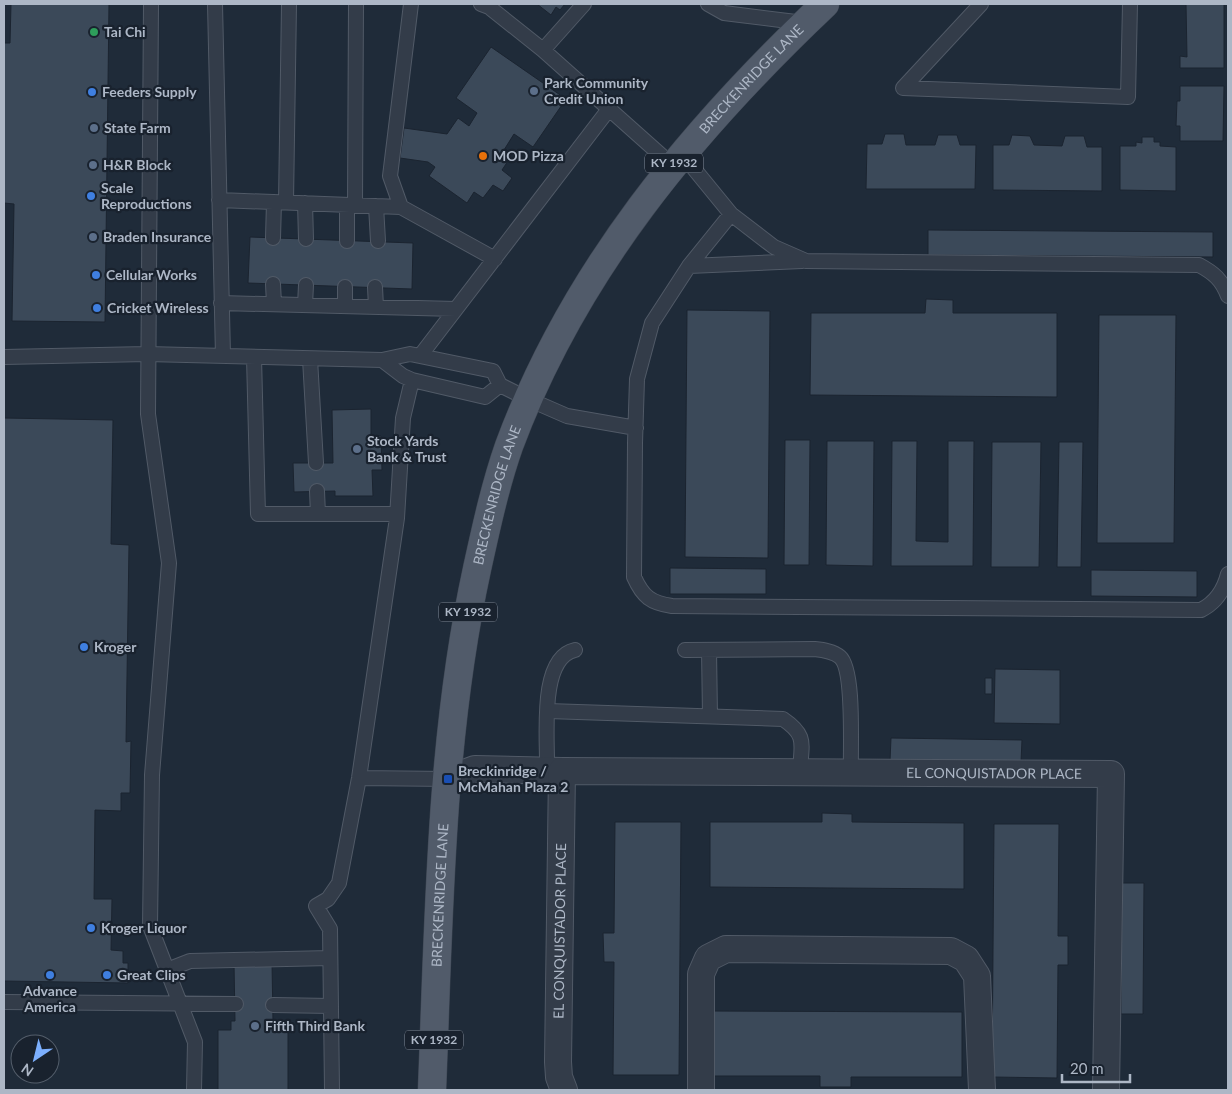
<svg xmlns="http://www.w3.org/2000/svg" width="1232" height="1094" font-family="Lato,sans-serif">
<rect width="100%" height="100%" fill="#1f2b39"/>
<path fill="#3b4959" stroke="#1b2430" d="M11 4H109L105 322 12 321 14 204 4 203V43H10Z
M537 4H565L560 10 556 7 551 15Z
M1186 4H1224V68H1180V56L1187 57Z
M491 47 566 99 533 147 514 134 504 150 512 155 502 170 512 178 503 191 493 185 483 198 474 192 467 203 429 176 435 167 428 162 400 158 404 128 447 134 458 118 469 126 477 113 456 98Z
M1180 86H1224L1223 141H1180V126H1176L1177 101H1180Z
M885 134H904L906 145H935L938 135H957L960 145H976L975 189H866L867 144H882Z
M1012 135 1030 136 1034 145 1062 146 1065 136H1084L1087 147H1102V191L993 190V145H1009Z
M1142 137H1154V142H1160V146L1176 147V191L1120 190V146H1136V142L1142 143Z
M928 230 1213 232V257L928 255Z
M250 237 413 243 412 289 248 283Z
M926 299 953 300V313H1057V397L810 395 811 313H925Z
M687 310 770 311 768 558 685 557Z
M1099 315H1176L1174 543H1097Z
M371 409V436H381L382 470H372L373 496H335V491L294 492 293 463H333L332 410Z
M4 418 113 420 111 544 129 545 126 742 131 741 130 793H121V811L95 810 94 899H112L111 950 123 951V963H128V983L4 981Z
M785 440H810L809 565H784Z
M827 441H874L873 566 826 565Z
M892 441H917L916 541 948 542V441H974L973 566H891Z
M992 442H1041L1039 567H991Z
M1059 442H1083L1081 567H1057Z
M670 568 766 569V594H670Z
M1091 570 1197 571V597L1091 596Z
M995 669 1060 670V724L994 723Z
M985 678H992V694H985Z
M891 738 1022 740 1021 762 890 761Z
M822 813 852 814V822L964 823V889L710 887V822H822Z
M615 822H681L679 1075H613L614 962H604L603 933H614Z
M994 824H1059L1058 936H1068V965H1058L1057 1078 992 1077Z
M1122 883H1144L1143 1014H1121Z
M272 962 273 1021 278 1022V1030H288V1090H218V1030H231V1021H235L234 963Z
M709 1011 962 1012V1077H851V1087H820V1076H709Z"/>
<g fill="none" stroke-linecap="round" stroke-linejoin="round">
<g stroke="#515a67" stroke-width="16">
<path id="service" d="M151 4 148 414 169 563 152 775 150 926 195 1042 194 1090
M215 4 223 356
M481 4 489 7 543 50 672 165
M708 4 724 13 804 23
M981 4 903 88 1128 97 1130 4
M543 50 584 4
M682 154 731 214 774 247 806 261 1199 265C1214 273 1222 280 1228 296
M219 200 401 207 495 259
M286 202 289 4
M305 203 306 239
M355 205 356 4
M376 206 378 241
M401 207 390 176 411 4
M731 214 689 266 652 323 637 379 635 443 634 577C643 597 651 603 672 606L1201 610C1215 603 1224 590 1228 574
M273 238 274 202
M347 241V205
M689 266 802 261
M273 284 274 304
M375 287 376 307
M221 303 456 309
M305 305 306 285
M345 306V287
M420 356 609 109
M4 357 147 354 382 360 410 354 493 371 500 385 528 399 567 416 636 428
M254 357 258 514H390L397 518 359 778 339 883 328 899 316 906 330 929 332 1090
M310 359 316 463
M382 360 403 376 412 380 485 397 500 385
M317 491 318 514
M397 518 403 418 412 380
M685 650 814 649C823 650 833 651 840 657 855 670 850 751 851 772
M709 650 710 716
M548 711 783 719C808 736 801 744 800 772
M547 770C548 740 538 658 575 650
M359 778 448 779
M167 970 190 961 330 958
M4 1002 236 1004
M273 1005 331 1006"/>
</g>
<g stroke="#515a67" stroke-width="28">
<g id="minor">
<path d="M448 779 475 769 562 771"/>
<path id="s1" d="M564 1090 559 1077 558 1062 562 771 1111 774 1106 1090"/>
<path d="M701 1090V974L708 958 726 949 951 951 966 959 977 976 982 1090"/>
</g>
</g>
<g stroke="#3d4653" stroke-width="29">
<g id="primary">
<path id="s2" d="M432 1090C439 916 440 739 477 569 486 528 495 486 509 446 574 271 691 131 825 4"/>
</g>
</g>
<use href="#service" stroke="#333c49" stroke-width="14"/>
<use href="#minor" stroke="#333c49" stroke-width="26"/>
<use href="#primary" stroke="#515b6a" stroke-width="28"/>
</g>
<circle fill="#2e9e5b" stroke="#19222e" stroke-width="2" cx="94" cy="32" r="5"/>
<g fill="#5c6f8a" stroke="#19222e" stroke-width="2">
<circle cx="534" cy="91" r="5"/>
<circle cx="94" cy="128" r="5"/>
<circle cx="93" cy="165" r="5"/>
<circle cx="93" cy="237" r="5"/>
<circle cx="357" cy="449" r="5"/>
<circle cx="255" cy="1026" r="5"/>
</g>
<g fill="#3f7fe0" stroke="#19222e" stroke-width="2">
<circle cx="92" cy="92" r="5"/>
<circle cx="91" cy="196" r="5"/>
<circle cx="96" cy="275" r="5"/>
<circle cx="97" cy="308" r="5"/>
<circle cx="84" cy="647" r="5"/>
<circle cx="91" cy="928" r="5"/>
<circle cx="50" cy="975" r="5"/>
<circle cx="107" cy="975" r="5"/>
</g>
<circle fill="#e8710a" stroke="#19222e" stroke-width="2" cx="483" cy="156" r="5"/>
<rect fill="#1a4fb4" stroke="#19222e" stroke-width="2" x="443" y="774" width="10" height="10" rx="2.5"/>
<g text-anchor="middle" stroke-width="4.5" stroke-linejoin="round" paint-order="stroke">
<g fill="#19222e" stroke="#818a98" stroke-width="1">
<rect x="645" y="153.5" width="58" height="19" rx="4"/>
<rect x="439" y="602.5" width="58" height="19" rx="4"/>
<rect x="405" y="1030.5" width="58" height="19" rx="4"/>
</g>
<g font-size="12" font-weight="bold" fill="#adb7c6">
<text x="674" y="167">KY 1932</text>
<text x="468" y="616">KY 1932</text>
<text x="434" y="1044">KY 1932</text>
</g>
<g font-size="14" font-weight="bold" fill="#adb7c6" stroke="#19222e" text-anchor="start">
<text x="104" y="37">Tai Chi</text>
<text x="544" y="88">Park Community<tspan x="544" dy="16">Credit Union</tspan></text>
<text x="102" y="97">Feeders Supply</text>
<text x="104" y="133">State Farm</text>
<text x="493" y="161">MOD Pizza</text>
<text x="103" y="170">H&amp;R Block</text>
<text x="101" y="193">Scale<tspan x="101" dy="16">Reproductions</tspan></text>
<text x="103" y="242">Braden Insurance</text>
<text x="106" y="280">Cellular Works</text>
<text x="107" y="313">Cricket Wireless</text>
<text x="367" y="446">Stock Yards<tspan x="367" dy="16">Bank &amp; Trust</tspan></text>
<text x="94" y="652">Kroger</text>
<text x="458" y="776">Breckinridge /<tspan x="458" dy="16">McMahan Plaza 2</tspan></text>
<text x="101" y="933">Kroger Liquor</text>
<text x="117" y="980">Great Clips</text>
<text x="50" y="996" text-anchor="middle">Advance<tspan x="50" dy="16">America</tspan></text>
<text x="265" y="1031">Fifth Third Bank</text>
</g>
<g font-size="14" fill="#adb7c6" stroke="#19222e">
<text dy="5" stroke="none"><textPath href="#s2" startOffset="1094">BRECKENRIDGE LANE</textPath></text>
<text dy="5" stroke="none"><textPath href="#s2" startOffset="600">BRECKENRIDGE LANE</textPath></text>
<text dy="5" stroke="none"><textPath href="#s1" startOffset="752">EL CONQUISTADOR PLACE</textPath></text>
<text dy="5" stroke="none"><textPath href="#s2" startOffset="195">BRECKENRIDGE LANE</textPath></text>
<text dy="5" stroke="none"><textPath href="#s1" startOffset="160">EL CONQUISTADOR PLACE</textPath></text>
</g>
</g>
<rect width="1232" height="1094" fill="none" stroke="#adb7c6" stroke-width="10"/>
<g transform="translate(35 1059) rotate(215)"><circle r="24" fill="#19222e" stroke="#545e6b"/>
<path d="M0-4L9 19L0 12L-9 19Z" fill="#7caffd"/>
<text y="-8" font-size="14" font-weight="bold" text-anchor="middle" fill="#adb7c6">N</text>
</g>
<path d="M1062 1074v8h68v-8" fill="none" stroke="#adb7c6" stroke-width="2.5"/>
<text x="1070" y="1074" font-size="15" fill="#adb7c6" stroke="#19222e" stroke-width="4" paint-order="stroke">20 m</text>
</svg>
